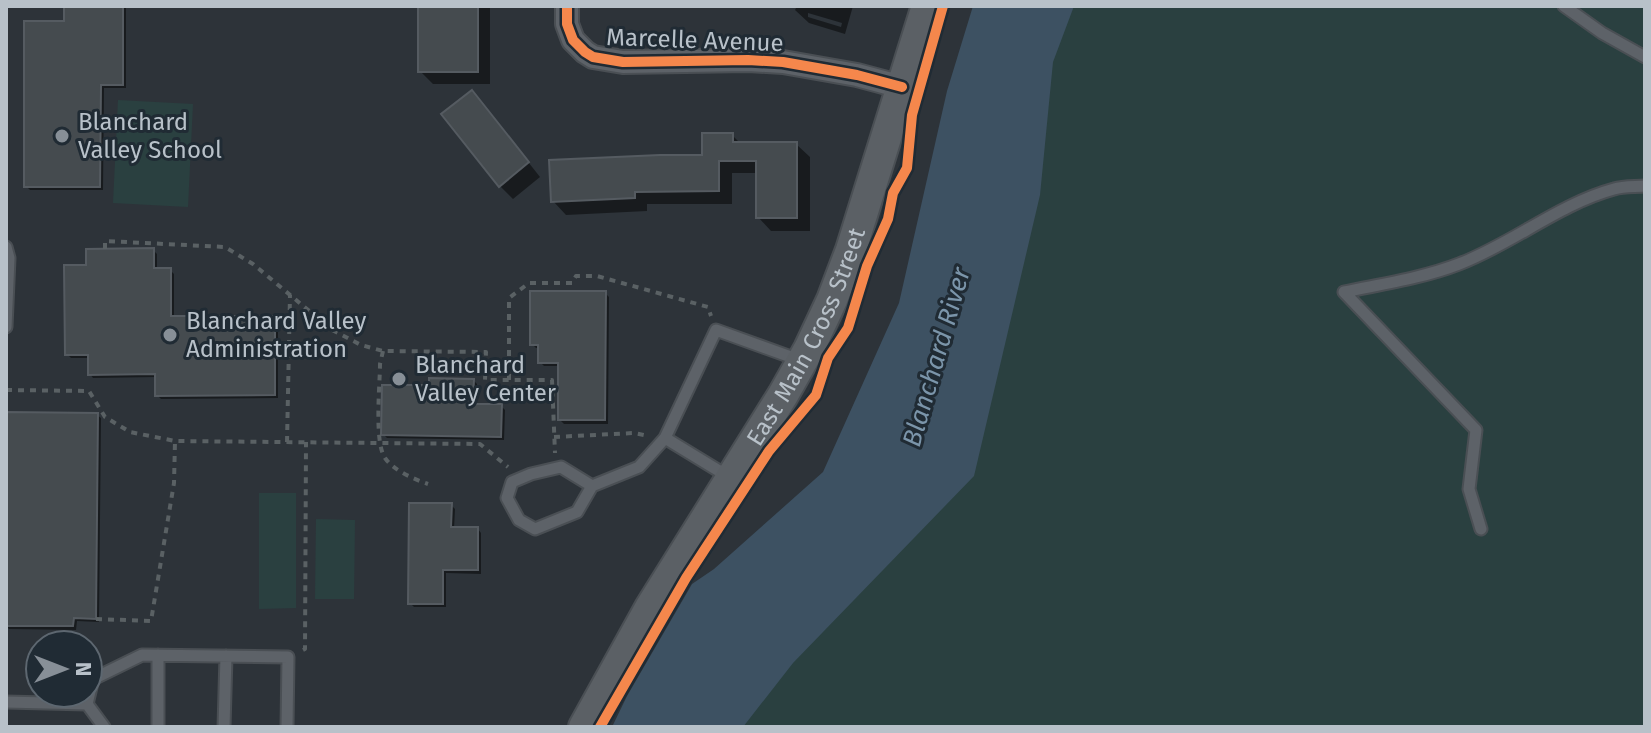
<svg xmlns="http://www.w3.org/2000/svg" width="1651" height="733" font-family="'Fira Sans',sans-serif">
<rect width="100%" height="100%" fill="#2d3339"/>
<path fill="#2a4040" d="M1045 6H1645V727H671L911 454Z
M118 100 193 104 188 207 113 203Z
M259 493H296V608L259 609Z
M316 519 355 520 354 599H315Z"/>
<path fill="#3d5162" d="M973 6H1074L1053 62 1040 195 974 476 793 663 743 727H612L627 696 692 584 714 569 823 472 899 303 947 91Z"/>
<path fill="#0007" fill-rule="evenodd" d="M66 6H126V88H104L103 190H30L26 186 66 23Z
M420 6H490V84H433L420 71Z
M797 6H853L845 34 809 23 795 10ZM808 13 842 23 841 27 808 17Z
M471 93 484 106 540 177 513 199 500 186Z
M732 135 741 144H796L810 157V231H771L758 217V173H732V204H647V211L566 215 553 201 704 157Z
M153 250 157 254V270H170L174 274V318H274L278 321V398L161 399 157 395V377L93 378 90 374V358H71L67 354 88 267Z
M605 293 609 297 608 424H564L560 420V366H544L540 362V348H536L532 344Z
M473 380 477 384 476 406H501L505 410 504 440 387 438 383 434Z
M6 414 97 415 101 418 99 622 77 621 76 630 9 629 6 626Z
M451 505 455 509 454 529H478L481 533V574L446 573V607H414L410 603Z"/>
<path fill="#454b4f" stroke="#555b61" stroke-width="2" d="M64 6H123V85H101L100 187H24V21H64Z
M418 6H478V72H418Z
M472 90 529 162 499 187 441 114Z
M702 133H733V142H797V218H756V161H719V191L635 192V198L551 202 549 160 660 155H702Z
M154 248V268H171V316H275V395L155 396V374L88 375V355H65L64 265H86V249Z
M530 291H606L605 420H558V363H538V345H530Z
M429 378 474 379 473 404H502L501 437 381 435 382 385H429Z
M6 412 98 413 96 619 74 618 73 626H6Z
M409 503H452L451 527H478V570H443V604H408Z"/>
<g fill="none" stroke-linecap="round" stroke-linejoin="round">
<g stroke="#4a4f54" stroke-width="15">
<path id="service" d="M1564 6 1602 33 1645 57
M6 247 9 258 6 327
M1344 292C1382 284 1423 278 1459 264 1512 244 1559 204 1614 189 1624 186 1635 187 1645 186
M1344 292 1476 430 1469 489 1481 529
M729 477 665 438 716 330 802 361
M592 486 561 467 531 474 512 482 507 498 519 520 535 529 577 512 592 486 639 467 665 438
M158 655V727
M6 702 87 704 104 727
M87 704 93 679 142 655 288 657 287 727
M224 727 226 656"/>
</g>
<g stroke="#4a4f54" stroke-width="26">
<path id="minor" d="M567 6V24L573 40 585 52 593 57 623 62 748 60 783 62 857 75 902 87"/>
</g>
<g stroke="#4a4f54" stroke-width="34">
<g id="secondary">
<path id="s1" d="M584 727 650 608 783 395 809 349 832 300 851 250 927 6"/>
</g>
</g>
<path stroke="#5a6164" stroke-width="4" stroke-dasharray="6 6" stroke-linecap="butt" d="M105 249V241L225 247 253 264 332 330 361 345 383 351 486 352 485 380H552L555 453
M383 351 380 364C380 385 374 442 385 458 394 471 414 479 428 484
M509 380V298L529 283H572L576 276H597L708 307 711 316
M6 390 89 391 105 417 130 432 175 441 480 444 508 467
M554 437 634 433 644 435
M287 442 290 295
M96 619 151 621 174 483 175 441
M303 650 305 649 306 442"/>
<use href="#service" stroke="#5d6268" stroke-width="11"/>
<use href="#minor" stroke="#5d6268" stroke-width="22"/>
<use href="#secondary" stroke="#5b6065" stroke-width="30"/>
<g stroke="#202b34" stroke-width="15">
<path id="cycleway" d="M567 6V24L573 40 585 52 593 57 623 62 748 60 783 62 857 75 902 87
M600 727 686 578 769 451 816 395 828 358 848 328 867 266 888 219 893 193 907 168 912 115 943 6"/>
</g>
<use href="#cycleway" stroke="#f5874c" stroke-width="10"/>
</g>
<g fill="#878f97" stroke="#202b34" stroke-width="3">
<circle cx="62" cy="136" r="8"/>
<circle cx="170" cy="335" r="8"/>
<circle cx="399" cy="379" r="8"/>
</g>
<g text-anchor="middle" stroke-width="6" stroke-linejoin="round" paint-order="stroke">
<g font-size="24" fill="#b8c1c9" stroke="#202b34">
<text transform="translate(695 40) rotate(2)" y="8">Marcelle Avenue</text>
<text dy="8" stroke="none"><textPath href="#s1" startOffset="450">East Main Cross Street</textPath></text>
</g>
<g font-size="24" fill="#b8c1c9" stroke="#202b34" text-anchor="start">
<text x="78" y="130">Blanchard<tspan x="78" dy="28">Valley School</tspan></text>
<text x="186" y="329">Blanchard Valley<tspan x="186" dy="28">Administration</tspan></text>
<text x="415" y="373">Blanchard<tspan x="415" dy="28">Valley Center</tspan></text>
</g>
<g font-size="26" font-style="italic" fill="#7b95aa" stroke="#202b34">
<text transform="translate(936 357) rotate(-74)" y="9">Blanchard River</text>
</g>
</g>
<rect width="1651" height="733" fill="none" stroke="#b8c1c9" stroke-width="16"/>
<g transform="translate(64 669) rotate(90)"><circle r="38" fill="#202b34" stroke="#5d6770" stroke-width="2"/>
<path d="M0-6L14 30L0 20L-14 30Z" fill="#878f97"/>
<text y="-12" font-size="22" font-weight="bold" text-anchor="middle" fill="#b8c1c9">N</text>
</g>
</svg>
